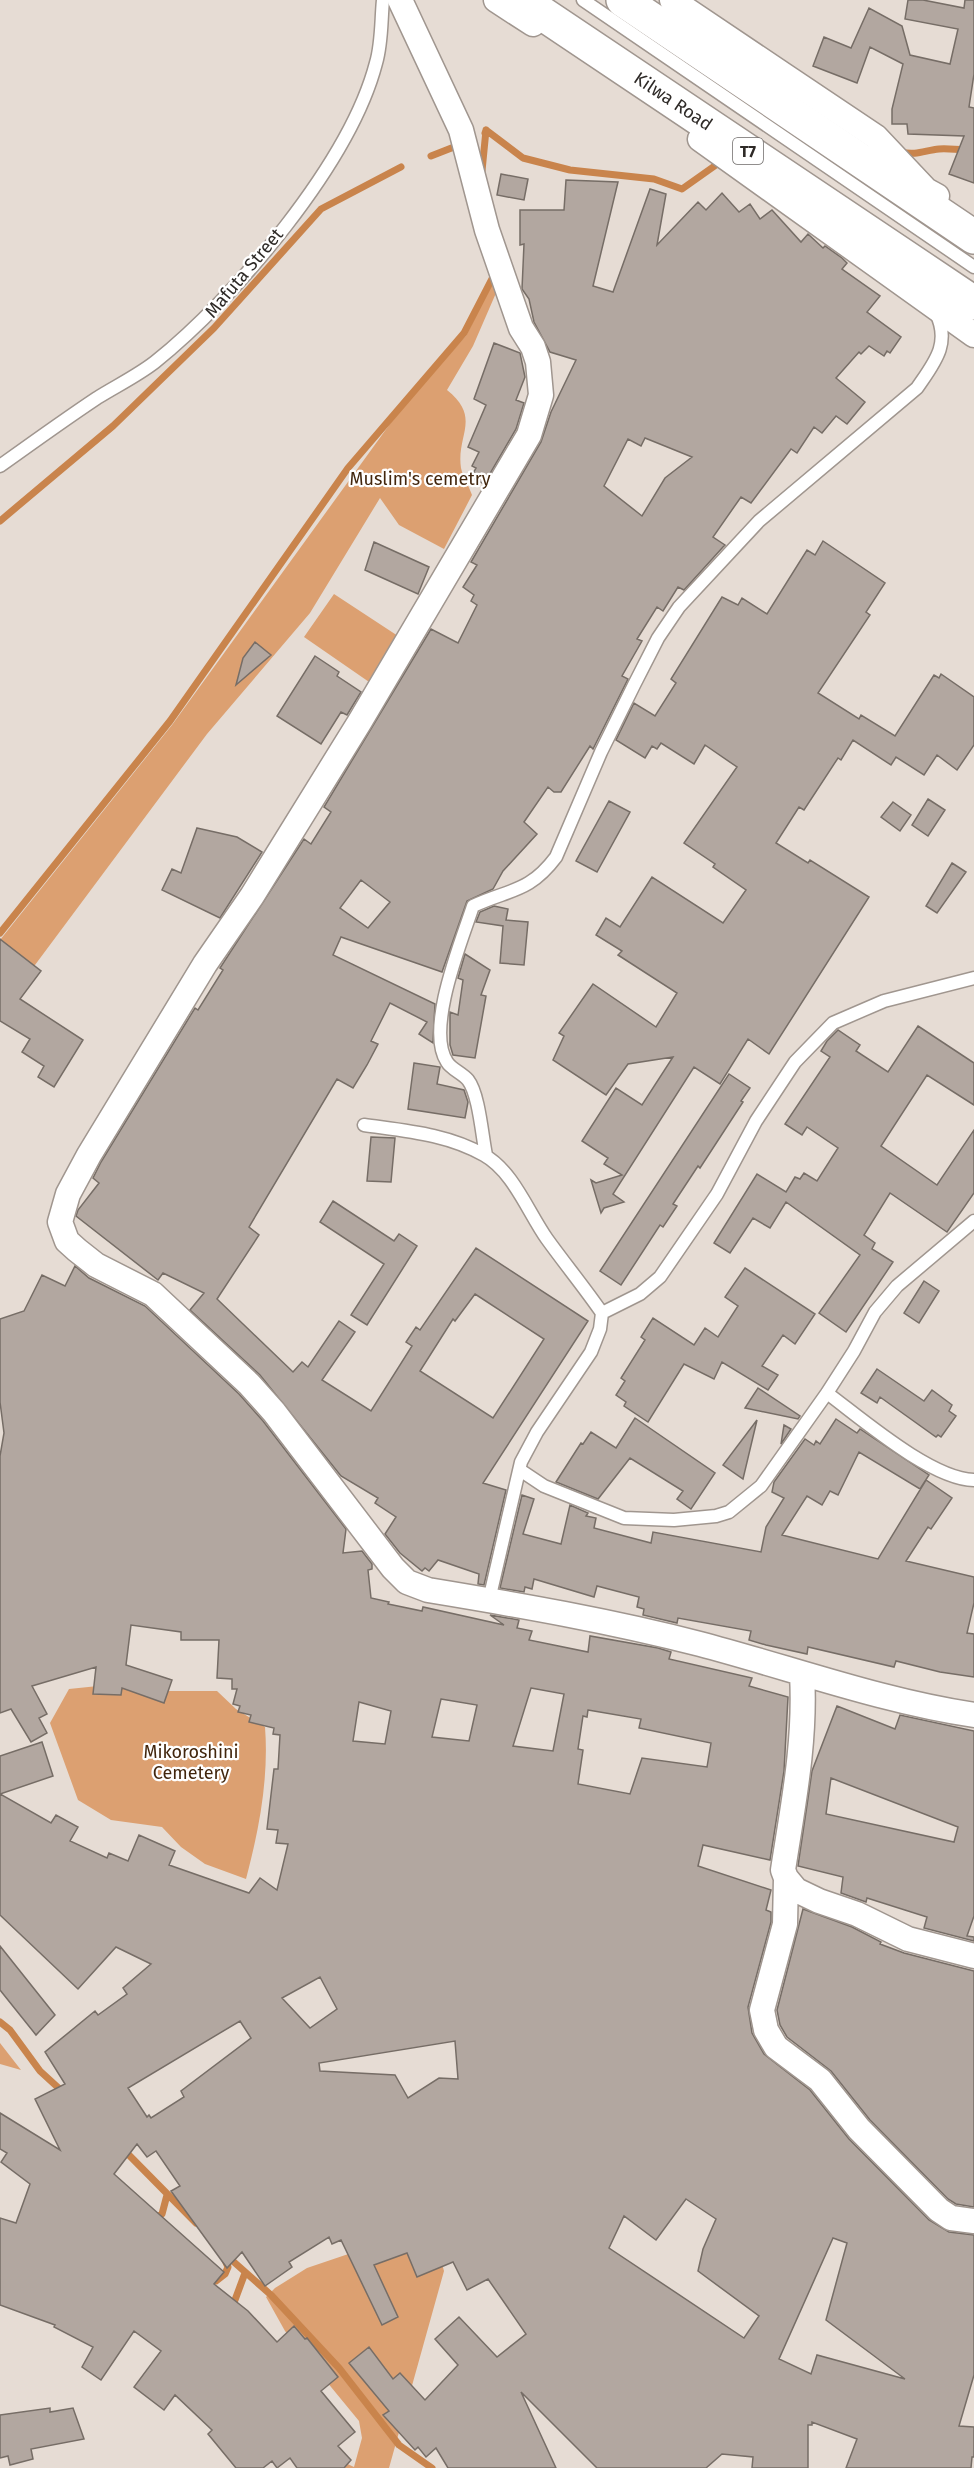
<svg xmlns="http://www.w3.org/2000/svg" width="974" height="2468" font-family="'Fira Sans',sans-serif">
<rect width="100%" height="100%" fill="#e6dcd4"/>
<path fill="#dca071" d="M502 262 506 270 473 346 447 390C482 418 456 435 461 468 463 477 469 486 472 495L444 549 399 525 380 498 310 613 207 734 0 1012V940L172 725 408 399 466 336Z
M334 594 398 636 372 684 304 637Z
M127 1683 170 1691H217L236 1709 265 1727C269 1778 259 1830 246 1879L205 1864 181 1847 162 1827 111 1820 78 1800 50 1723 69 1689Z
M0 2043 21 2070 0 2064Z
M426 2207 444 2271 389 2468H332L339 2460 354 2467 362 2438 359 2421 285 2331 266 2297 275 2288 307 2268 372 2246Z"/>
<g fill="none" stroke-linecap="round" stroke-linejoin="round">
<path stroke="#c9844c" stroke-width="7" d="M485 133 486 130 523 158 570 170 654 179 682 189 723 160
M901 152C916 156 926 150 939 149 951 148 962 151 974 149
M431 156 454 147
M482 171 486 130
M0 521 113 426 214 328 321 209 401 167
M0 933 170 721 348 468 464 333 496 271
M0 2022 10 2030 40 2071 64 2093
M124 2150 196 2223
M153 2219 162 2214 167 2195
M226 2255 271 2295 339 2368 399 2445 432 2468
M211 2277 216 2281 225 2274 228 2267 225 2260
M232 2308 245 2273"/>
</g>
<path fill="#b2a7a0" stroke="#766d66" stroke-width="1.5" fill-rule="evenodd" d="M908 0H923L964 8 965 0H974V74L969 107 974 108V183L949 174 964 136 908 134 907 124H892V109L903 64 870 47 857 83 813 66 824 37 851 48 869 8 902 26 910 55 950 64 958 29 905 19Z
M501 174 528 179 524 200 497 195Z
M566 180 618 182 593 286 613 292 650 189 666 194 657 245 698 202 706 210 722 193 739 212 750 204 760 219 772 210 801 242 808 234 823 248 825 246 842 258 847 263 842 269 880 296 867 312 901 337 890 353 887 351 884 356 869 346 861 354 859 352 836 378 865 402 847 424 836 416 822 433 814 427 797 453 791 449 751 503 741 497 713 537 725 545 723 547 684 590 678 587 663 611 657 607 637 639 642 641 622 676 628 679 593 749 590 746 561 792H554L548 787 524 822 537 834 503 871 493 889 467 901 442 972 341 937 333 955 435 1004 433 1043 419 1034 427 1022 390 1003 371 1041 378 1044 367 1065 353 1088 337 1079 249 1227 259 1235 217 1299 293 1372 302 1362 308 1367 339 1321 355 1332 322 1380 371 1411 412 1346 406 1342 416 1327 420 1330 476 1248 588 1321 483 1483 506 1490 484 1585 478 1584 479 1574 438 1560 429 1571 425 1568 422 1571 400 1553 385 1534 396 1517 375 1503 378 1498 341 1476 260 1375 190 1310 204 1293 163 1273 158 1280 76 1216 78 1210 99 1183 93 1178 101 1162 195 1008 198 1010 223 970 220 968 304 839 311 844 331 812 324 807 431 629 458 643 477 605 471 601 474 595 463 587 477 565 471 562 541 442 551 412 576 360 550 352 534 322 529 299 522 289 524 244 520 245V210H564ZM645 438 692 457 665 478 642 516 604 486 628 439 641 446ZM361 880 390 902 368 928 340 908ZM475 1294 544 1339 493 1418 420 1371 453 1319 455 1321Z
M494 343 520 353 525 377 516 400 524 403 516 429 484 484 471 477 476 468 472 466 479 452 468 447 486 405 474 399Z
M823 541 885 583 866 612 870 615 818 693 859 719 861 715 895 736 934 675 939 678 941 674 974 697V745L957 770 937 755 924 775 896 757 891 765 853 740 841 760 838 758 804 810 799 807 776 843 808 863 810 860 869 897 769 1054 748 1039 720 1084 694 1067 613 1194 624 1202 604 1208 601 1213 591 1180 596 1183 622 1175 604 1164 608 1158 582 1141 616 1088 642 1105 673 1057 628 1064 606 1095 553 1060 564 1036 559 1033 593 984 656 1027 677 993 618 955 622 951 596 935 606 918 620 927 652 877 723 923 746 890 713 867 715 864 684 843 737 767 705 745 694 764 661 743 657 749 652 746 645 758 616 740 634 703 655 716 676 683 671 679 722 597 738 605 742 598 767 614 807 550 815 555Z
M374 542 429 567 418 594 365 570Z
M255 642 271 655 236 685 243 658Z
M315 656 339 672 337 676 361 692 347 715 341 712 321 744 277 716Z
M928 799 945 810 928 836 912 825Z
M609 801 630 812 597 872 576 861Z
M893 802 911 815 900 831 881 817Z
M197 828 237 837 262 852 220 918 162 890 172 869 181 873Z
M952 863 966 872 937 913 926 906Z
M494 906 508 909 506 920 528 922 524 965 500 963 503 926 476 922 480 912Z
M0 939 41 971 20 999 83 1040 54 1087 38 1077 44 1066 22 1052 30 1039 0 1021Z
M465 954 490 970 481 995 486 996 475 1058 453 1055 450 1045V1012L458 1015 463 980 458 978Z
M918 1026 974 1063V1105L927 1075 881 1146 937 1185 974 1130V1193L947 1232 890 1193 864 1235 875 1243 872 1249 893 1262 846 1332 819 1313 860 1255 786 1202 770 1228 753 1218 730 1253 714 1243 757 1174 786 1192 795 1177 800 1179 804 1173 817 1181 838 1148 807 1127 802 1135 785 1124 830 1057 821 1051 827 1041 838 1030 860 1045 856 1051 888 1072Z
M414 1063 440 1067 437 1084 464 1090 468 1102 465 1118 408 1109Z
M729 1074 750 1088 741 1101 743 1102 700 1168 698 1166 673 1204 677 1206 663 1227 660 1225 621 1285 600 1271Z
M371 1137 395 1138 391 1182 367 1181Z
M333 1201 394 1241 399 1234 417 1246 367 1325 351 1315 384 1264 320 1222Z
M75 1266 89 1278 145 1306 239 1394 263 1421 346 1529 343 1553 362 1551 372 1564V1569L368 1570 371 1598 389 1602 388 1604 422 1611 423 1607 504 1625 490 1615 519 1620 517 1628 532 1631 529 1640 588 1652 590 1636 658 1648 671 1652 669 1659 752 1678 749 1686 788 1697 784 1771 770 1860 703 1845 698 1866 771 1890 766 1910 771 1912V1922L748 2007 752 2033 764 2054 810 2090 849 2139 929 2220 949 2232 974 2235V2375L959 2426 974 2427V2457H972L971 2468H846L857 2439 812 2422V2425H808V2468H752L753 2457 722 2454 706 2468H597L521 2392 556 2468H448L436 2448 426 2457 418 2447 415 2450 383 2415 389 2411 349 2363 369 2347 393 2379 400 2373 425 2400 458 2365 435 2339 459 2317 497 2357 526 2334 488 2279 467 2290 453 2262 417 2277 407 2253 374 2265 398 2317 382 2325 341 2240 332 2244 329 2237 289 2262 292 2267 265 2286 242 2252 227 2268 171 2191 180 2186 156 2151 147 2157 137 2144 114 2174 224 2272 214 2284 248 2311 277 2342 294 2326 305 2339 307 2338 338 2377 321 2391 355 2432 338 2446 351 2460 344 2468H297L290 2458 277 2468 272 2461 263 2468H236L208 2434 212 2430 175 2395 164 2410 134 2387 161 2351 134 2331 101 2380 82 2367 93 2347 54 2327 55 2325 0 2305V2218L16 2223 30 2184 1 2162 7 2153 0 2149V2113L60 2150 35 2099 65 2084 45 2052 95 2011 98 2015 127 1994 123 1988 151 1964 116 1947 78 1989 0 1915V1756L42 1742 53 1776 0 1794 51 1823 56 1815 78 1827 70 1841 107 1858 109 1853 128 1861 139 1835 175 1851 169 1865 249 1893 260 1878 277 1890 288 1844 276 1843 278 1830 267 1829 274 1769H278L280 1735 273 1734 274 1728 249 1722 251 1715 238 1712 240 1706 233 1704 237 1689H232V1679L217 1678 219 1640H181V1632L131 1625 126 1665 172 1680 164 1703 122 1688 121 1695 93 1694 96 1667 32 1686 47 1714 39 1718 47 1733 31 1742 11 1709 0 1713V1456L4 1433 0 1402V1319L24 1311 42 1275 65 1286ZM531 1688 564 1694 553 1751 513 1746ZM441 1699 477 1705 469 1741 432 1737ZM359 1702 391 1711 385 1744 353 1741ZM588 1710 641 1719 639 1728 711 1743 707 1767 642 1758 630 1794 578 1784 583 1750 578 1749 583 1716 587 1717ZM320 1977 337 2009 310 2028 282 1998ZM240 2021 251 2038 181 2091 184 2097 151 2118 149 2115 147 2117 128 2088ZM455 2041 458 2079 439 2078 408 2098 395 2075 320 2071 319 2063ZM686 2199 716 2219 703 2249 698 2271 759 2316 744 2338 609 2248 624 2216 656 2240ZM833 2238 847 2243 826 2320 905 2379 817 2355 811 2374 779 2359Z
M745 1268 815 1314 795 1344 783 1335 762 1366 778 1375 768 1390 722 1362 714 1379 684 1364 648 1422 624 1406 626 1402 616 1395 625 1381 621 1378 645 1340 641 1337 653 1318 694 1345 705 1328 718 1337 738 1306 725 1297Z
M924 1281 939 1291 919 1323 904 1313Z
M877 1369 924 1401 932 1390 952 1405 949 1411 956 1416 941 1437 938 1435 936 1437 880 1397 877 1403 861 1393Z
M758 1388 800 1416 798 1419 745 1408Z
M635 1418 715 1473 691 1509 677 1499 683 1491 630 1458 598 1499 556 1482 581 1443 583 1444 591 1432 616 1448Z
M836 1419 857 1433 860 1429 929 1475 920 1489 859 1452 838 1495 830 1491 822 1505 807 1496 782 1535 878 1559 926 1480 952 1498 931 1529 928 1527 906 1561 974 1577V1603L967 1633 974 1634V1677L940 1672 896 1661 894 1667 808 1647 807 1654 766 1645 749 1640 751 1631 678 1618 677 1623 643 1615 644 1609 637 1607 639 1597 597 1586 594 1597 534 1579 532 1589 525 1587 524 1592 500 1588 522 1495 534 1499 523 1534 561 1544 570 1505 588 1513 586 1516 596 1518 594 1528 651 1543 653 1532 761 1552 766 1527 784 1498 772 1492 774 1482 805 1439 814 1445 816 1441 820 1444Z
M757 1420 743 1479 723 1465Z
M784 1425 791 1429 781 1444Z
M837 1706 895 1729 900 1715 974 1731V1916L967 1936 974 1937V1941L924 1928 927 1917 867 1898 866 1902 841 1893 843 1877 798 1866 812 1771ZM831 1778 958 1827 954 1842 826 1814Z
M803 1909 852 1927 881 1942 880 1944 904 1953 974 1971V2207L956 2204 948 2199 870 2120 831 2071 787 2037 780 2025 777 2010Z
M0 1946 55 2015 36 2035 0 1990Z
M50 2408V2412L73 2408 84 2439 31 2449 33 2459 10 2465 8 2456 0 2458V2415Z"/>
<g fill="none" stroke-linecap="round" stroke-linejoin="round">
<g stroke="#a0968f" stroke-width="15">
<path id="service" d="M583 0 974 267
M0 466C32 443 64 420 97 398 116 386 137 376 155 362 235 298 350 163 376 63 382 43 381 20 383 0
M364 1125C406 1131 447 1134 484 1155 513 1171 528 1212 547 1239 565 1264 584 1287 602 1313L600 1329 591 1352 537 1432 521 1462 489 1600
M486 1155C482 1136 479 1094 468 1080 462 1073 451 1069 447 1062 425 1029 462 940 473 906 509 889 529 893 556 857L601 752 634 685 658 638 679 607 759 521 917 388C934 363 951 344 936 313
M602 1313 640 1294 660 1277 717 1194 756 1121 795 1062 833 1023 884 1001 974 978
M827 1393C862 1419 931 1479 974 1480
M520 1470 544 1486 624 1518 674 1520 716 1516 729 1512 761 1486 827 1393 854 1351 875 1312 897 1286 974 1221"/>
</g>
<g stroke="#a0968f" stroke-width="27">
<path id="minor" d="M400 0 461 130 487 230 521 328 533 347 538 362 541 395 529 435 359 723 252 896 205 964 89 1155 68 1194 60 1222 67 1241 77 1250 96 1265 153 1294 249 1384 274 1412 393 1568 407 1582 428 1590C519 1605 611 1621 700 1644 791 1668 881 1701 974 1715
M496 0 533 24
M672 0 782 74 776 88
M782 74 876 137 926 190 937 196
M700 139 974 335
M802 1674C806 1741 793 1805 783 1870L786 1878 796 1890 819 1901 857 1914 908 1939 974 1956
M786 1878 785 1924 762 2010 766 2030 776 2047 820 2080 859 2129 939 2210 951 2218 974 2221"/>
</g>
<g stroke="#a0968f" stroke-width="36">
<g id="trunk">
<path id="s1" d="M522 0 974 303"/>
<path d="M623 0 974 237"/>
</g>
</g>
<use href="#service" stroke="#fff" stroke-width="12"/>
<use href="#minor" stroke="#fff" stroke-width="24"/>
<use href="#trunk" stroke="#fff" stroke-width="33"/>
</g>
<g text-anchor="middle" stroke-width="4.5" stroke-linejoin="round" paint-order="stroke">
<rect fill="#fff" stroke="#6d6a68" stroke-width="1.5" x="733" y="138" width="30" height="26" rx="4.5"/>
<g font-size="16" font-weight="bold" fill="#2e2a27">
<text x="748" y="157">T7</text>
</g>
<g font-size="18" fill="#2e2a27" stroke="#fff">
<text dy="6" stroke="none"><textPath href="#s1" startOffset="182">Kilwa Road</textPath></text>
<text transform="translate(244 273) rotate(-50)" y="6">Mafuta Street</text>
</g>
<g font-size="18" fill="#42260d" stroke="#fff">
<text x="420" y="485">Muslim's cemetry</text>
<text x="191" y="1758">Mikoroshini<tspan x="191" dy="21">Cemetery</tspan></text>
</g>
</g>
</svg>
